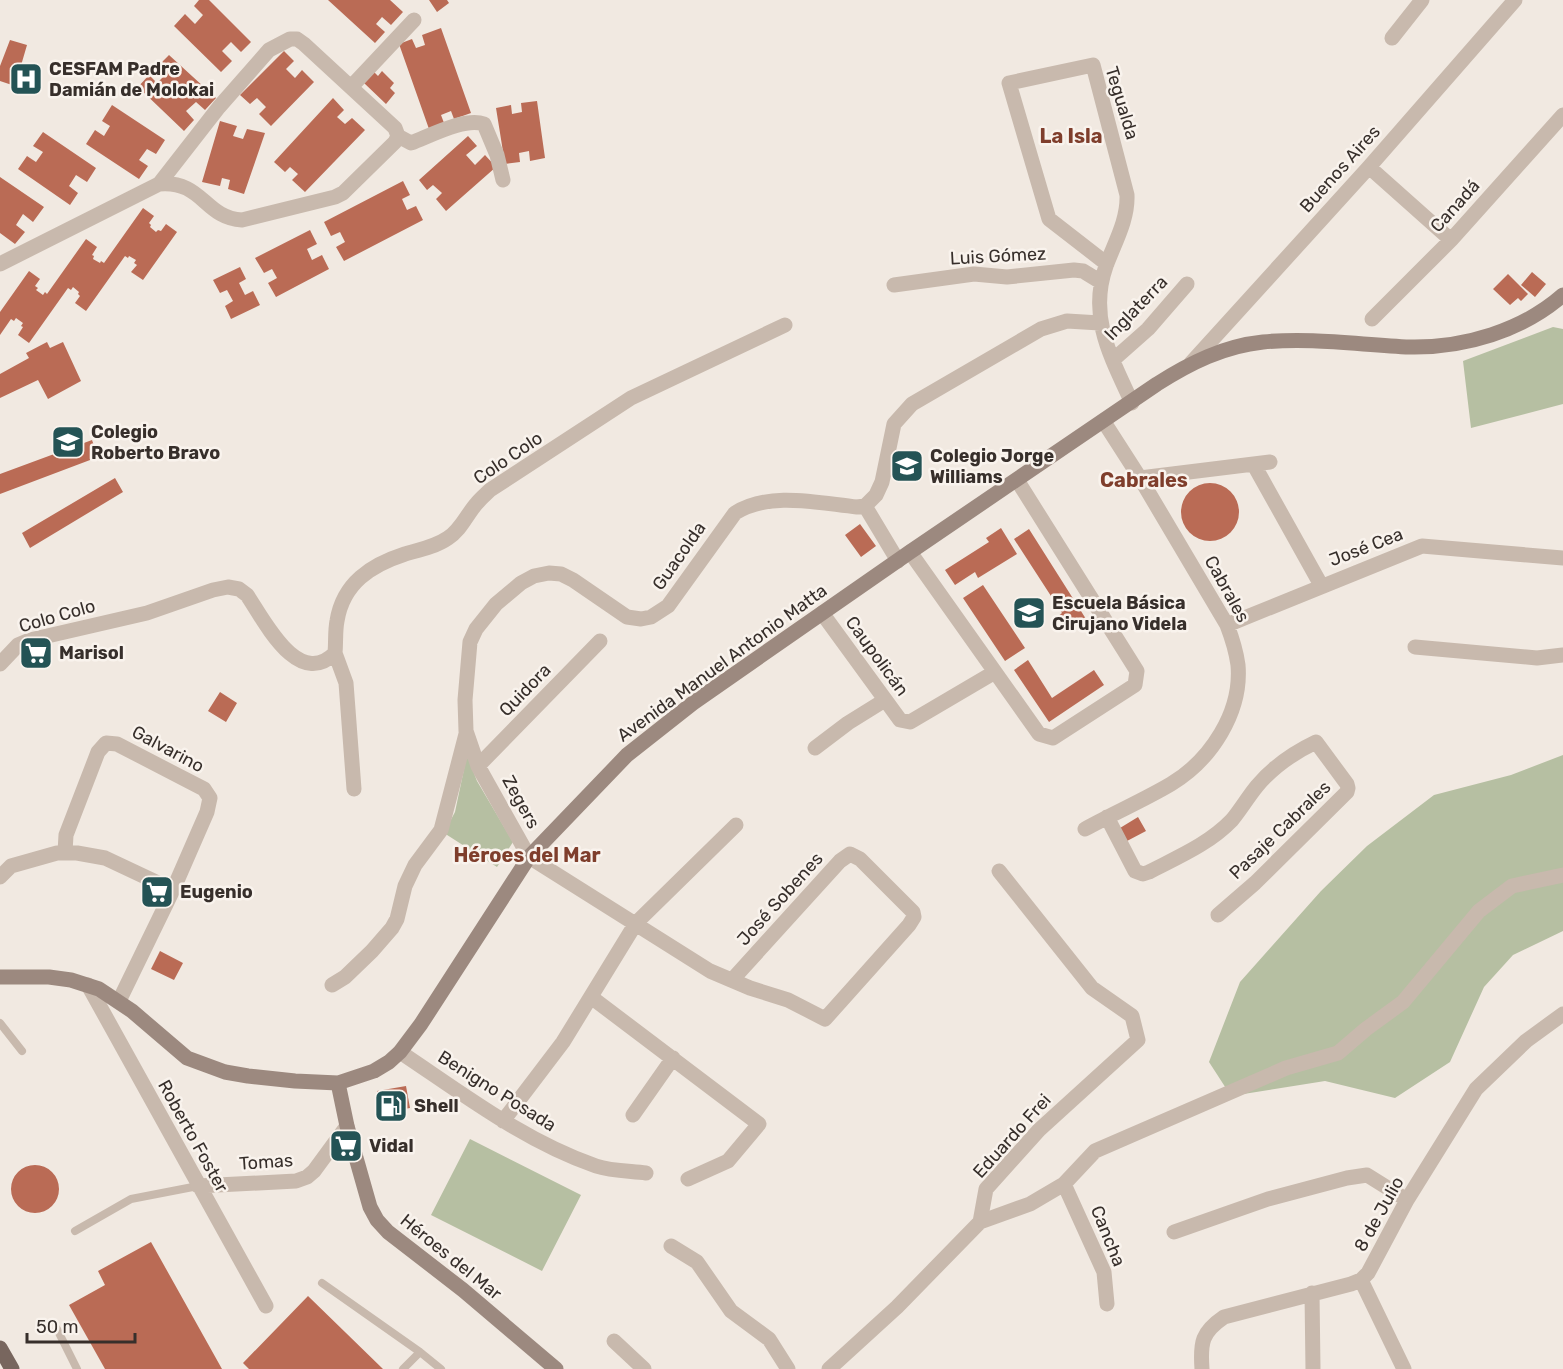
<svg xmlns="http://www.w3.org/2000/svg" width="1563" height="1369" font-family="Rubik,sans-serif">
<rect width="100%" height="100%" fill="#f1e9e1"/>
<path fill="#b6bfa2" d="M1553 327 1563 329V404L1471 428 1463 361Z
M467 755 477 781 513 842 497 867 444 833 455 812Z
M1563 755V931L1513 955 1484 987 1450 1062 1395 1098 1325 1081 1231 1096 1209 1062 1240 982 1321 891 1367 846 1434 795 1511 775Z
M470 1139 581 1195 542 1271 431 1215Z"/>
<path fill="#ba6b55" d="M199 0H209L251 42 241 52 231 42 222 51 232 61 221 72 174 26 185 14 195 24 203 15 194 6Z
M328 0H390L403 12 391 25 382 17 376 24 385 32 375 43Z
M429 0H447L449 3 437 12Z
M441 28 471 113 454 119 451 111 441 115 444 123 429 129 399 44 412 39 416 48 425 45 422 35Z
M10 40 27 45 15 86 0 81V66Z
M284 51 294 61 286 69 295 78 302 70 314 82 271 126 259 114 266 107 257 98 250 104 240 95Z
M169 55 216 98 205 110 196 102 186 111 194 120 184 131 138 87 149 75 157 83 166 74 157 67Z
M382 71 394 83 390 88 395 93 386 104 364 83 374 72 378 76Z
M333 98 344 110 337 117 345 124 352 118 365 130 305 192 292 180 298 174 290 167 285 172 274 162Z
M537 101 545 158 530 161 529 151 519 153 520 162 505 164 496 108 511 105 512 114 522 112 521 103Z
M112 105 165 140 156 154 147 149 139 160 148 166 139 179 86 144 95 130 104 136 110 126 102 121Z
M220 121 237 126 233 136 243 139 247 129 265 133 244 194 228 189 230 180 222 178 220 186 202 182Z
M43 132 96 168 87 182 76 175 69 186 78 193 70 205 18 169 27 156 36 162 43 152 33 146Z
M468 136 477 146 466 155 475 165 485 155 496 167 446 211 436 199 442 193 433 185 427 190 419 180Z
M0 177 44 207 33 222 23 214 16 225 25 232 15 244 0 233Z
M403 181 410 195 402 199 407 210 416 206 423 220 344 261 336 247 345 242 340 232 331 236 324 222Z
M143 208 154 216 149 223 151 225 150 227 156 232 158 230 161 231 166 224 177 232 143 280 131 272 137 265 134 263 136 260 129 256 128 258 125 256 86 311 75 303 80 296 78 294 79 292 73 287 71 290 68 288 29 343 18 335 23 327 21 326 23 323 16 318 14 321 11 319 0 335V312L29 271 40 279 35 286 38 288 36 290 43 295 45 292 47 294 86 239 97 247 92 255 94 256 93 259 100 263 101 261 104 263Z
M310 230 317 244 307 249 312 260 322 255 329 269 276 297 268 283 277 278 272 269 264 273 255 258Z
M240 267 246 279 239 283 245 295 253 291 260 305 231 319 225 306 233 301 227 290 220 293 213 280Z
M1532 272 1546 284 1535 297 1521 285Z
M1508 274 1528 294 1521 301 1518 298 1510 305 1493 289Z
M47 342 50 348 63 342 81 381 48 399 38 380 0 398V374L29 358 26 353Z
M92 440 98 457 0 494V474Z
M115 478 123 492 30 548 22 533Z
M1181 512a29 29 0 1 1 58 0a29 29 0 1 1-58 0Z
M860 524 876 546 861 557 845 535Z
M1001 528 1017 554 978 578 975 572 955 585 945 570 989 542 986 538Z
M1029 529 1086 619 1066 632 1057 617 1062 613 1014 539Z
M983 585 1025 648 1005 661 963 598Z
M1028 660 1052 698 1094 670 1104 685 1049 722 1014 670Z
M220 692 237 703 226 722 208 711Z
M1138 817 1146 831 1127 841 1120 828Z
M160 951 183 963 174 980 151 969Z
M406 1086 410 1108 381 1113 377 1091Z
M11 1189a24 24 0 1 1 48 0a24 24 0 1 1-48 0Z
M151 1242 222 1369H105L69 1305 105 1285 98 1271Z
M308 1296 383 1369H249L243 1363Z"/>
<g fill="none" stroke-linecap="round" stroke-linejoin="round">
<path stroke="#c8b9ad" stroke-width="8" d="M0 1023 22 1051
M75 1231 131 1199 198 1186
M322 1283 420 1352 441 1369
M57 1329 77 1369
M403 1369 420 1352"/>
<path stroke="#c8b9ad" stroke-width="15" d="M1392 38 1422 0
M351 87 414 20
M398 136 411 143C430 136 465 117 484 124L497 155 503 180
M1369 167 1451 240
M159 184 219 107 269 50 290 39H297L304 44 395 128 398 136
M0 264 159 184C203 180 204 218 242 220L335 197 343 193 395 142 398 136
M1107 264 1049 219 1009 83 1093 65 1127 195C1128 220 1115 242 1106 266 1088 317 1111 357 1132 403
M894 285 974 274 1007 277 1074 270 1083 271 1101 282
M1372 319 1451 240 1563 115
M1113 360 1148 329 1187 284
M1191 363 1369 167 1515 0
M1254 465 1321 585
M1140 478 1270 462
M865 506 898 561
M910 552 1039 734 1053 738 1135 685 1137 671 1017 480
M822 613 900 720 910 722 995 672
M1227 625 1422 546 1563 558
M1415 647 1537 658 1563 655
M335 653 346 683 354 789
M0 664 18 645 30 640 147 613 213 590 228 587 239 589 247 595C264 620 298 690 335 653 336 642 335 631 337 621 343 583 371 565 405 554 419 550 435 547 448 538 461 530 467 514 477 503 481 498 486 494 490 490L631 398 785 325
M815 748 848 723 885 700
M478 766 600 641
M1107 817 1135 871 1143 874 1149 872C1178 857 1209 844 1232 820 1241 809 1248 797 1257 786 1273 767 1295 752 1316 742L1347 784 1348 788 1347 792 1255 883 1218 915
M1085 829C1114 813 1144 800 1171 784 1211 760 1242 712 1238 665 1236 650 1232 638 1227 625L1140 478 1104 422
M65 852 66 835 98 752 106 743 117 744 204 789 210 798 207 812 173 890 119 1001
M0 877 11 866 57 853H77L105 858 173 890
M732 980 840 861 850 854 860 859 913 912 914 917 909 925 825 1019 788 1000 750 988 710 971 529 857 478 766 466 731 465 700 470 642 476 629 496 604 521 583 534 576 549 573 561 574 573 580 627 617 641 619 651 617 668 606 735 513C770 491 818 503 857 507L865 506 876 495 882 482 894 424 912 404 1041 329 1067 321 1100 323
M88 985 266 1306
M332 985 345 977 372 951 392 928 397 919 405 886 415 865 441 830 466 734
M591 997 759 1124 728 1161 688 1179
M400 1052C463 1094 524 1141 596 1166 611 1171 630 1171 646 1173
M633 1115 673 1058
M503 1121 563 1042 636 923 736 825
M1064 1184 1104 1272 1107 1304
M198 1186 296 1181 307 1177 314 1171 347 1126
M980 1222 1030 1204 1064 1184 1095 1151 1286 1068 1338 1053 1366 1029 1403 1002 1479 911 1512 886 1563 875
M1174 1232 1268 1199 1347 1178 1367 1175 1407 1200
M671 1246 697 1262 731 1311 769 1339 788 1369
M1361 1280 1404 1369
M1312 1293 1313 1369
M614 1341 644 1369
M829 1369 897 1307 980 1222 986 1189 1039 1130 1138 1040 1132 1016 1092 988 999 871
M1202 1369C1200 1342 1202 1332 1224 1317L1351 1284 1361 1280 1368 1273 1407 1200 1476 1089 1526 1041 1563 1014"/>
<path stroke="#9c897f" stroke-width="15" d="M0 977H49L71 980 99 989 132 1011 187 1058 225 1072 248 1076 295 1081 338 1083 374 1071 389 1062 400 1052 421 1024 529 857 627 755 693 703 910 552 1157 384C1190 363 1224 346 1263 342 1311 337 1361 345 1410 347 1464 348 1522 331 1563 295
M338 1083 347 1126 370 1207 377 1220 388 1232 463 1290 556 1369"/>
<path stroke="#78665e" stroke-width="15" d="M0 1348 12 1369"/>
</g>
<defs>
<g id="hospital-square" transform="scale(1.725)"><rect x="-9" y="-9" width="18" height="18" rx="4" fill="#245355" stroke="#f9f3ed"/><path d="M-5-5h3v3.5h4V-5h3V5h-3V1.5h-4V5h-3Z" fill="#fff"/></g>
<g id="school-square" transform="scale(1.725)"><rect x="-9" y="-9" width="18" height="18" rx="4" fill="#245355" stroke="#f9f3ed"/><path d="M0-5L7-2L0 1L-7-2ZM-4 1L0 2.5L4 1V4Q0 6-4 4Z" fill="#fff"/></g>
<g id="supermarket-square" transform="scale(1.725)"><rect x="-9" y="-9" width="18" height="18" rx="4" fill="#245355" stroke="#f9f3ed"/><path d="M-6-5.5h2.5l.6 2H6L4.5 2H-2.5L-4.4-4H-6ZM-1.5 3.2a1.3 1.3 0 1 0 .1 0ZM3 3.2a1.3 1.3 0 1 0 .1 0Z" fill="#fff"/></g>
<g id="fuel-square" transform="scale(1.725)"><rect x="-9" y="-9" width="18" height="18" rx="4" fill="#245355" stroke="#f9f3ed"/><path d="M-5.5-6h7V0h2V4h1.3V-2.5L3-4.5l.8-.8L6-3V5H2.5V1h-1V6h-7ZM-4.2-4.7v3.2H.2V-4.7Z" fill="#fff"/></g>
</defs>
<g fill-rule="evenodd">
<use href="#hospital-square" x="26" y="79"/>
<use href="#school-square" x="68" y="442"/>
<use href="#school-square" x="907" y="466"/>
<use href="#school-square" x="1029" y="613"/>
<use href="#supermarket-square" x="36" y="653"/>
<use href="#supermarket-square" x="157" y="892"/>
<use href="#fuel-square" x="391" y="1106"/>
<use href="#supermarket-square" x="346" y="1146"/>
</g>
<g text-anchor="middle" stroke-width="5" stroke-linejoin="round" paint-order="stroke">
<g font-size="18" font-weight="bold" fill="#372f2b" stroke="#f9f3ed" text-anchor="start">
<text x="49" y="75">CESFAM Padre<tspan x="49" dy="21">Damián de Molokai</tspan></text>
<text x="91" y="438">Colegio<tspan x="91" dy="21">Roberto Bravo</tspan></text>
<text x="930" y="462">Colegio Jorge<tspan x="930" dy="21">Williams</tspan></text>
<text x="1052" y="609">Escuela Básica<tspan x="1052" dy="21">Cirujano Videla</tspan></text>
<text x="59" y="659">Marisol</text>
<text x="180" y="898">Eugenio</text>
<text x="414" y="1112">Shell</text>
<text x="369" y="1152">Vidal</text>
</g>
<g font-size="18" fill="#372f2b" stroke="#f9f3ed">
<text transform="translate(1122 103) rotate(73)" y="6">Tegualda</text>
<text transform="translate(1340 169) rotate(-48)" y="6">Buenos Aires</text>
<text transform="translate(1455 206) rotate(-48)" y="6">Canadá</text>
<text transform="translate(998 256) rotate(-3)" y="6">Luis Gómez</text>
<text transform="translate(1136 308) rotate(-46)" y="6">Inglaterra</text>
<text transform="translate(508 458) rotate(-34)" y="6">Colo Colo</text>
<text transform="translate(1366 547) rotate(-21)" y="6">José Cea</text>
<text transform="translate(679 556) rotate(-55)" y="6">Guacolda</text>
<text transform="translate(1227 589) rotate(61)" y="6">Cabrales</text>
<text transform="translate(57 616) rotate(-16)" y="6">Colo Colo</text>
<text transform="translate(877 656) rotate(54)" y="6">Caupolicán</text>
<text transform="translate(722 663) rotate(-36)" y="6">Avenida Manuel Antonio Matta</text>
<text transform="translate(525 690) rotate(-46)" y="6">Quidora</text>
<text transform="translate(168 749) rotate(28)" y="6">Galvarino</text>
<text transform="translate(521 802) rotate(61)" y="6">Zegers</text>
<text transform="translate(1280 830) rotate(-44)" y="6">Pasaje Cabrales</text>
<text transform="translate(780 899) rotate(-48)" y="6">José Sobenes</text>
<text transform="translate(497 1091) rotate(32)" y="6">Benigno Posada</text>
<text transform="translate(193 1136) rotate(61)" y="6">Roberto Foster</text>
<text transform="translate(1012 1136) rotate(-48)" y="6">Eduardo Frei</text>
<text transform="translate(266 1162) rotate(-4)" y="6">Tomas</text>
<text transform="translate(1379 1214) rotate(-61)" y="6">8 de Julio</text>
<text transform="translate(1108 1236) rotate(68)" y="6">Cancha</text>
<text transform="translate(451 1257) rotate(39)" y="6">Héroes del Mar</text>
</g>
<g font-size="20" font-weight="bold" fill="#7f3e2c" stroke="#f9f3ed">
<text x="1071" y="143">La Isla</text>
<text x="1144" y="487">Cabrales</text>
<text x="527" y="862">Héroes del Mar</text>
</g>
</g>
<path d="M27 1333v9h108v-9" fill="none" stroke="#372f2b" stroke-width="3"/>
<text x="36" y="1333" font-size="18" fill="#372f2b" stroke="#f9f3ed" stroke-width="4.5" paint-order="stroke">50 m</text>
</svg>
